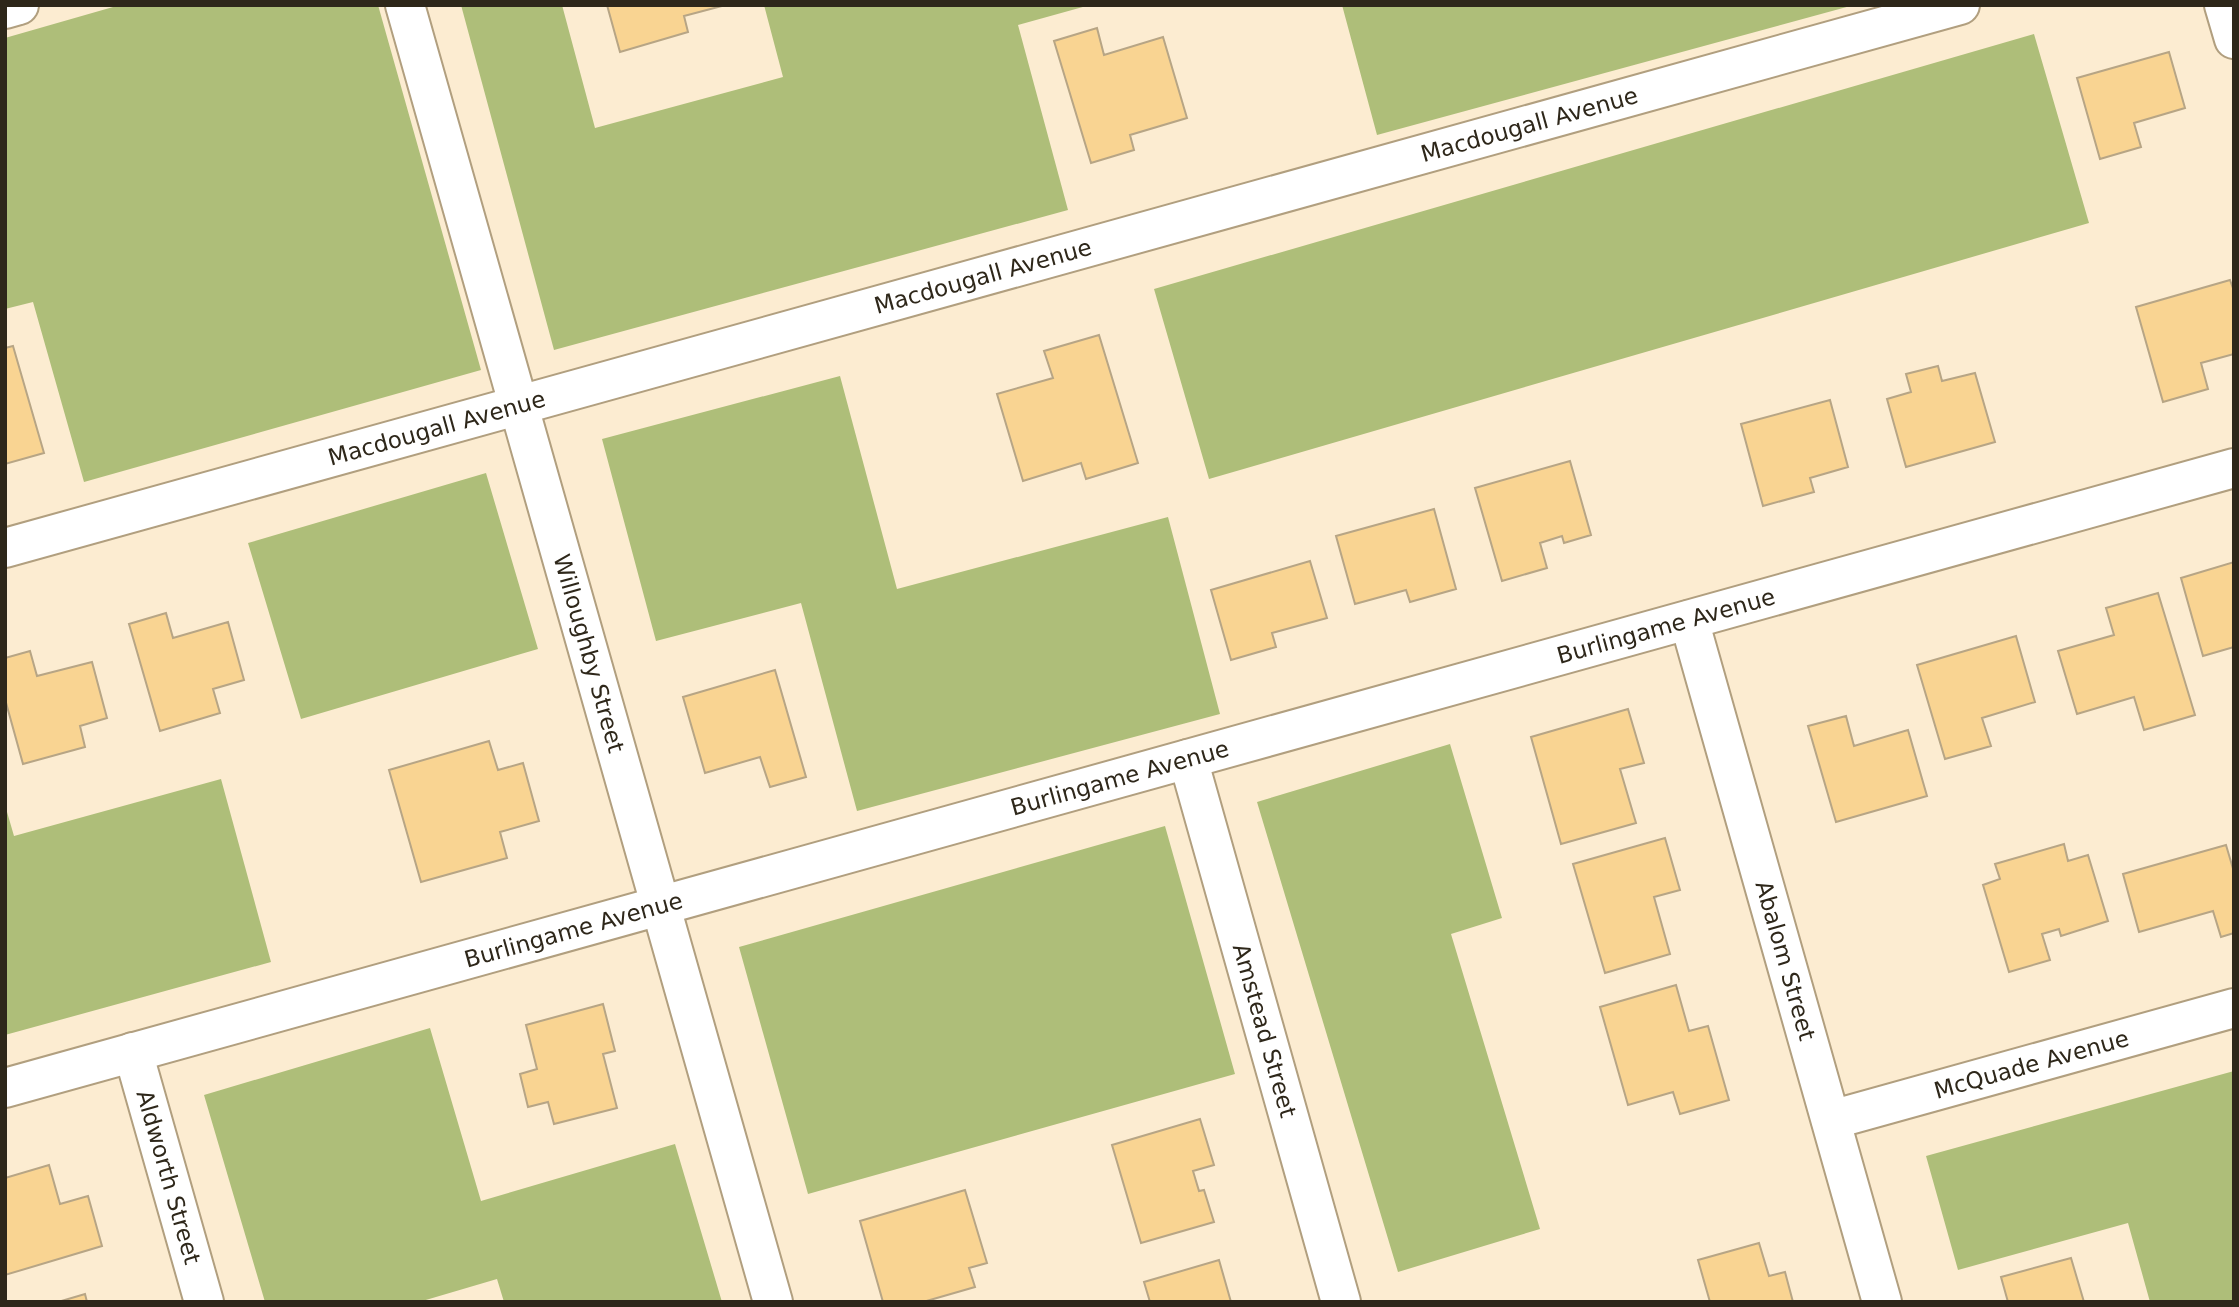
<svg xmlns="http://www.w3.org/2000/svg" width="2239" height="1307" font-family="'DejaVu Sans',sans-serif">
<rect width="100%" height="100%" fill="#fcecd1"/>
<path fill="#aebe79" d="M120 5H378L481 370 84 482 33 302 5 309V38Z
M461 5H562L595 128 783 77 764 5H1090L1018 25 1068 210 554 350Z
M1342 5H1854L1377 135Z
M2034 34 2089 223 1209 479 1154 289Z
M840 376 897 589 1168 517 1220 714 857 811 801 603 656 641 602 439Z
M486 473 538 649 301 719 248 543Z
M1450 744 1502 918 1451 934 1540 1229 1398 1272 1257 802Z
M221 779 271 962 5 1035V805L14 836Z
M1165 826 1235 1074 808 1194 739 947Z
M430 1028 481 1201 675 1144 722 1302H504L497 1279 419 1302H265L204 1095Z
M2234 1071V1302H2150L2128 1223 1958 1270 1926 1156Z"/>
<path fill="#f9d492" stroke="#b7a585" stroke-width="2" d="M607 5H722V6L684 16 688 32 620 52Z
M1097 28 1104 55 1163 37 1187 118 1130 135 1134 150 1091 163 1054 41Z
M2169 52 2185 108 2134 123 2141 147 2100 159 2077 78Z
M2230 280 2234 291V354L2201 363 2208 389 2163 402 2136 307Z
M1099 335 1138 463 1086 479 1081 463 1023 481 997 394 1053 378 1044 351Z
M13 346 44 453 5 464V348Z
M1938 366 1942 381 1975 373 1995 442 1906 467 1887 399 1911 392 1906 374Z
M1830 400 1848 467 1810 478 1814 492 1763 506 1741 424Z
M1570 461 1591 535 1564 543 1562 536 1540 543 1547 568 1502 581 1475 488Z
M1434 509 1456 589 1410 602 1406 590 1355 604 1336 536Z
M1310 561 1327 618 1272 633 1276 647 1231 660 1211 590Z
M2234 562V647L2203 656 2181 578Z
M2158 593 2195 715 2144 730 2134 697 2077 714 2058 651 2114 635 2106 608Z
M166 613 173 638 228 622 244 680 213 689 220 713 160 731 129 624Z
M2016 636 2035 702 1982 718 1991 746 1945 759 1917 665Z
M30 651 37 676 92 662 107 718 80 726 85 747 23 764 5 699V658Z
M775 670 806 777 770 787 760 757 705 773 683 697Z
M1628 709 1644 763 1620 769 1636 823 1561 844 1531 737Z
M1846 716 1854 746 1908 730 1927 796 1836 822 1808 726Z
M489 741 498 770 523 763 539 821 500 832 507 858 421 882 389 770Z
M1665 838 1680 890 1654 897 1670 954 1605 973 1573 864Z
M2064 844 2068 861 2088 855 2108 921 2061 936 2059 929 2042 934 2050 960 2009 972 1983 885 2000 879 1995 864Z
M2226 845 2234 872V933L2221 937 2213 911 2139 932 2123 874Z
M1676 985 1689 1031 1708 1026 1729 1100 1680 1114 1673 1092 1628 1105 1600 1007Z
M603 1004 615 1051 603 1054 617 1108 554 1124 548 1102 528 1107 520 1074 537 1069 526 1025Z
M1200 1119 1214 1165 1193 1171 1199 1191 1204 1190 1214 1222 1141 1243 1112 1145Z
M49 1165 60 1204 88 1196 102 1246 5 1275V1178Z
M965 1190 987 1263 969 1268 975 1287 923 1302H883L860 1221Z
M1759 1243 1769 1276 1785 1272 1793 1302H1710L1698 1260Z
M2071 1258 2084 1302H2008L2001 1277Z
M1219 1260 1231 1302H1150L1144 1282Z
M85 1294 87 1302H58Z"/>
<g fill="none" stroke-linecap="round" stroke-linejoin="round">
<g stroke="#b19f7f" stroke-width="42">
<g id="minor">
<path id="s1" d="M405 5 773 1302"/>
<path d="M2224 5 2234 39"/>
<path d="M5 9 19 5"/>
<path id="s2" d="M5 548 1960 5"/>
<path id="s3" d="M1689 620 1882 1302"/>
<path id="s4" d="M1188 759 1341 1302"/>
<path id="s5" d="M133 1052 204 1302"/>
<path id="s6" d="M5 1088 2234 468"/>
<path id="s7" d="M1831 1120 2234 1008"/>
</g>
</g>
<use href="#minor" stroke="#fff" stroke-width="38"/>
</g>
<g text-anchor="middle" stroke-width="5" stroke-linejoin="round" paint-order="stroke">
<g font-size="23" fill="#2e271a" stroke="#fff">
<text dy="8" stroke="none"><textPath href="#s2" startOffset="1582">Macdougall Avenue</textPath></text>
<text dy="8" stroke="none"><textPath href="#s2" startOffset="1015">Macdougall Avenue</textPath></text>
<text dy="8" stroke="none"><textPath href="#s2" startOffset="448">Macdougall Avenue</textPath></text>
<text dy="8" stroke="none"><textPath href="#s6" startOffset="1724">Burlingame Avenue</textPath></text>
<text dy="8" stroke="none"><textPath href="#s1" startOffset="674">Willoughby Street</textPath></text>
<text dy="8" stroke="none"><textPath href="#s6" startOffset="1157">Burlingame Avenue</textPath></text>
<text dy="8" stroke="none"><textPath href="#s6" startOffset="590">Burlingame Avenue</textPath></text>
<text dy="8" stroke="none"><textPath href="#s3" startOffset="354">Abalom Street</textPath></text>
<text dy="8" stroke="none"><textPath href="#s4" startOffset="282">Amstead Street</textPath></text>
<text dy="8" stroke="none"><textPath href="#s7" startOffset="208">McQuade Avenue</textPath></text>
<text dy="8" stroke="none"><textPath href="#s5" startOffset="130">Aldworth Street</textPath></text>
</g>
</g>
<rect width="2239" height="1307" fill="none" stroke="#2e271a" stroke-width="14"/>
</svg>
